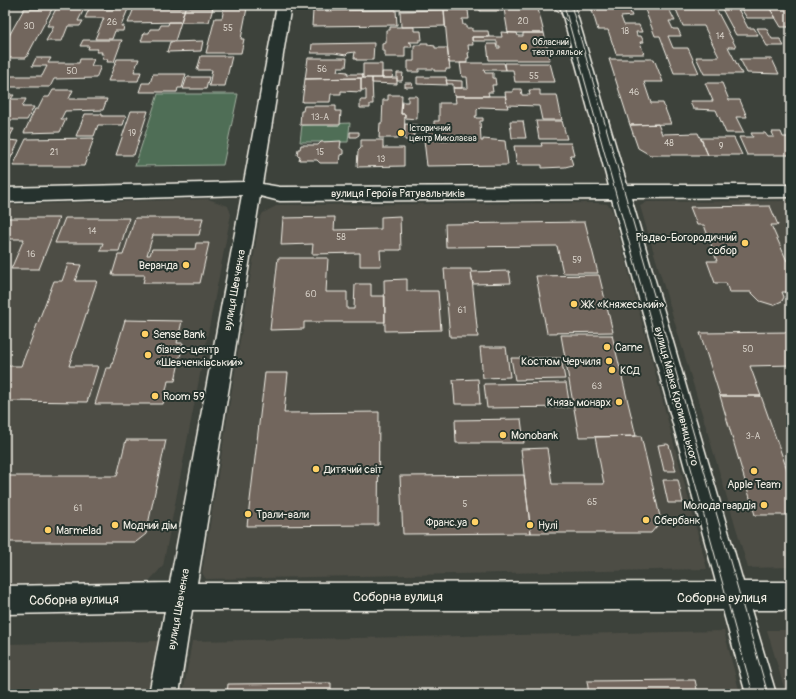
<svg xmlns="http://www.w3.org/2000/svg" width="796" height="699" font-family="Pangolin,sans-serif">
<rect width="100%" height="100%" fill="#3d423b"/>
<filter id="ink" filterUnits="userSpaceOnUse"><feTurbulence type="fractalNoise" baseFrequency=".025" numOctaves="2"/><feDisplacementMap in="SourceGraphic" scale="8" xChannelSelector="R" yChannelSelector="G"/><feConvolveMatrix kernelMatrix="1 2 1 2 8 2 1 2 1" color-interpolation-filters="sRGB"/></filter>
<g filter="url(#ink)">
<path fill="#4d4d45" d="M208 199 228 206 231 214 163 566 149 581 134 585H5V205Z
M791 201V567L748 568 640 206 647 202Z
M597 203 607 204 610 207 613 213 707 569 206 579 202 573 260 218 263 213 278 205Z
M767 630H791V694H786Z
M724 631 740 694H183L192 641Z
M162 641 153 694H5V644Z"/>
<path fill="#4f6e57" stroke="#a2b0a0" d="M158 94H238L223 165 135 166Z
M350 123 348 142H300L302 125Z"/>
<path fill="#72665d" stroke="#f4f1e8" d="M479 6H502L503 11H480Z
M591 7H628L632 16 621 17 624 25H639L642 32H636L637 36H641L644 42H640L644 54H616L608 30H598Z
M644 7H668L675 21H669L673 29H678L681 36H668L673 48H688L699 73H674L660 36H655Z
M675 7H715L736 47H728L742 74H704L696 57H719L704 26H683Z
M721 7H737L748 28H754L758 35H736Z
M740 7H769L776 18H747Z
M769 7H791V27H781Z
M134 8H185L181 22 128 23Z
M185 8H213L209 22H181Z
M224 8H247L241 39H244L241 53H206L215 18H222Z
M24 9H52L26 58H5V43Z
M56 9H84L78 21H83L80 26H68L62 41H46L54 26H47Z
M89 9H128L121 26H124L123 31H115L112 39H95L104 18H85Z
M504 9H538L544 33H508Z
M396 10 397 25 312 26 313 11Z
M444 10 445 26 401 27 400 11Z
M444 10H468L469 19H462L463 25H466V28H472V31H488L489 37H472L473 45H468L469 53H468L469 58H467V63H449Z
M169 22H181L175 41H141L144 33H149L150 29H159L161 25H168Z
M390 27H414V31H421L422 40H419V42H409L411 43 412 47H405V57H385V51H382V44L386 43V30H390Z
M757 28H766L772 39H780L784 46H767Z
M501 32 517 33 518 36H523V33H544L550 60H489L487 44H496L497 48H500V46H497V41H472V37H502Z
M83 40H122L114 62H107L108 59H102L104 54H101L102 52H96L98 49H88L89 46H80Z
M203 41 201 51 167 52 170 42Z
M374 43 373 60H356V58H354L355 52 348 53 346 55 334 53H311L312 44Z
M421 43H428V45L435 46V48H447L450 69H446V71H434V69H419V72H408V61H414V45H421Z
M201 56H232L225 86H209L212 70H197Z
M36 58H51L48 63H79L80 59H94L91 66H101L96 78 54 79 50 87H11L8 91H5V76H42L47 66H32Z
M308 58H347L346 67H338L337 71 348 72 347 74H362L363 78 305 79Z
M117 59H139L134 72H141L138 81H108Z
M609 59H654L663 82H644L651 103H663L671 124 630 125Z
M740 59H772L779 74 747 73Z
M460 63H504L506 70H484L485 73H493V78H495L496 85H492L493 92H488L489 96H454L453 88H468L467 77H462Z
M505 63H550L555 82H515L513 70H506Z
M363 64H382V78H363Z
M382 72H393L392 78H382Z
M397 73H403L402 81H397Z
M153 74H186L182 88H178L177 92H139L142 83H150Z
M187 77H209L206 89H183Z
M417 77H446L447 85 417 84Z
M361 78V92L341 91V94H331L330 102H302L305 79Z
M361 78H372L373 104H370V108H360V100H366V90H361Z
M372 78H397V84L372 83Z
M446 80 462 81V88H453V84H447Z
M405 83H412L413 87H405Z
M705 83H722L729 100H740L747 117H736L744 133H726L716 110 693 109 690 101H713Z
M513 89H521L522 95H530L529 90H540V95H557L562 120H542L539 106 507 105 505 92H513Z
M53 90H73L69 99H107L103 110 65 111 61 119H66L60 132 24 133 35 109H38L44 97H49Z
M5 95H14L11 99H26L22 107H34L27 120H5Z
M388 95H402L401 114H405L404 138H379L380 123H382L383 100H388Z
M408 96H417V119L405 118V114H401L402 102H408Z
M455 96H505L508 108 480 107 477 110V116H475L476 118H483V121H480L481 141H483V139L505 141 508 165 427 166 424 140H456V138L431 136V134H427V130H434V121H439V103H456Z
M304 106H336V111H341L340 125H300L301 111H303Z
M131 111H148L134 155H116Z
M85 114H102V116H126L123 125H98L94 136H76Z
M510 121H523L526 138H512Z
M536 121H562L567 139H539Z
M405 124 417 125V131H414V140H405Z
M658 124 662 134 698 133 708 155H650L638 148 630 125Z
M5 129H14L8 140 19 141 7 166H5Z
M350 132H359V135L356 137H350Z
M772 132H781L783 137H789L791 140V155H747L739 137H753L751 133H765L768 137H774Z
M94 138 84 166H13L26 139Z
M701 138H734L742 155H708Z
M361 140H383V148H404V166L357 167 358 151 361 148Z
M341 141 340 148 343 150V154L340 155 339 163H320L317 160H299L300 156 297 155 298 149H300L301 145H318L321 142Z
M541 143H571L574 155H570L573 165 565 167 542 168V165H517L514 146H542Z
M770 206 778 225H771L787 261H791V292H782L784 297 782 301 773 305 760 301 751 292H729L726 283H715L707 261H717L704 225H697L690 207Z
M400 216 401 250H380L381 266H360V253L312 254 313 244 281 245 283 218 335 217 334 230 381 229V217Z
M5 218H59L39 269H11L24 239H5Z
M65 218H129L119 251H100L103 243H55Z
M135 218H203L199 235H153L147 255H150L152 249H195L196 243H209L200 283H143L145 275H112L118 255H123Z
M585 222 598 273H563L557 246 446 247 445 224Z
M278 258H328L326 292H347V309H354L355 284H371V296H385V322H304V329L270 330Z
M68 264 81 265 75 281H97L69 366H98L87 402 5 401V366H21L54 281H62Z
M444 269H471L478 337H450Z
M509 271 511 283 473 284 471 272Z
M599 275 613 332 547 333 536 276Z
M407 279V291H438L441 330 385 331 384 280Z
M125 320 182 321 177 343H183L175 381H168L163 404H95L106 368H111Z
M791 332V365L750 366 761 396H720L700 333Z
M561 335H612L636 436 579 437Z
M480 347H506L510 377 483 378Z
M511 358H561L565 379 515 380Z
M265 373H288L284 413 379 412 378 525 247 526Z
M478 379 480 404H455L453 380Z
M566 383 570 407 487 408 484 384Z
M720 396H761L789 475H791V515H755Z
M521 419 524 443H456L455 420Z
M641 436 661 521 651 533H531L521 449 547 448 552 484H604L595 437Z
M126 440H166L146 534 136 542H5V482L7 476H117Z
M667 444 669 445 676 471H664L658 445Z
M524 475 531 533 403 534 400 476Z
M663 480H678L683 503H668Z
M688 680H695L698 694H589L587 681Z
M331 683V694H227L228 684Z"/>
<g fill="none" stroke-linecap="round" stroke-linejoin="round">
<g stroke="#f4f1e8" stroke-width="3">
<path id="minor" d="M277 5H291L262 184 280 187 609 186 560 5H574L627 185H791V197L631 198 743 582H791V610H751L776 694H746L723 610H192L179 694H149L165 611 5 614V586L170 583 242 195 5 202V188L244 182ZM260 196 280 201 612 199 716 582 197 583Z"/>
</g>
<use href="#minor" fill="#26332d" fill-rule="evenodd"/>
<path stroke="#f4f1e8" stroke-width="1" d="M549 5 558 11 567 21
M564 5 753 694
M571 5 768 694"/>
</g>
</g>
<g fill="#ffd166" stroke="#26332d" stroke-width="1.5">
<circle cx="524" cy="47" r="4"/>
<circle cx="401" cy="133" r="4"/>
<circle cx="745" cy="243" r="4"/>
<circle cx="186" cy="265" r="4"/>
<circle cx="574" cy="304" r="4"/>
<circle cx="145" cy="334" r="4"/>
<circle cx="607" cy="347" r="4"/>
<circle cx="148" cy="355" r="4"/>
<circle cx="609" cy="361" r="4"/>
<circle cx="612" cy="370" r="4"/>
<circle cx="155" cy="396" r="4"/>
<circle cx="619" cy="402" r="4"/>
<circle cx="503" cy="435" r="4"/>
<circle cx="316" cy="469" r="4"/>
<circle cx="754" cy="471" r="4"/>
<circle cx="764" cy="505" r="4"/>
<circle cx="248" cy="514" r="4"/>
<circle cx="646" cy="520" r="4"/>
<circle cx="475" cy="522" r="4"/>
<circle cx="115" cy="525" r="4"/>
<circle cx="530" cy="525" r="4"/>
<circle cx="48" cy="530" r="4"/>
</g>
<g text-anchor="middle" stroke-width="4" stroke-linejoin="round" paint-order="stroke">
<g font-size="9" fill="#d4cec5">
<text x="523" y="24">20</text>
<text x="112" y="25">26</text>
<text x="29" y="29">30</text>
<text x="228" y="31">55</text>
<text x="625" y="34">18</text>
<text x="720" y="39">14</text>
<text x="322" y="72">56</text>
<text x="72" y="74">50</text>
<text x="534" y="79">55</text>
<text x="634" y="95">46</text>
<text x="320" y="120">13-А</text>
<text x="132" y="136">19</text>
<text x="669" y="146">48</text>
<text x="721" y="149">9</text>
<text x="54" y="155">21</text>
<text x="320" y="155">15</text>
<text x="381" y="162">13</text>
<text x="92" y="234">14</text>
<text x="341" y="240">58</text>
<text x="31" y="257">16</text>
<text x="577" y="263">59</text>
<text x="311" y="297">60</text>
<text x="462" y="313">61</text>
<text x="748" y="352">50</text>
<text x="597" y="389">63</text>
<text x="753" y="439">3-А</text>
<text x="592" y="505">65</text>
<text x="465" y="507">5</text>
<text x="78" y="511">61</text>
</g>
<g font-size="9" fill="#f4f1e8" stroke="#26332d" text-anchor="start">
<text x="532" y="45">Обласний<tspan x="532" dy="10">театр ляльок</tspan></text>
<text x="409" y="131">Історичний<tspan x="409" dy="10">центр Миколаєва</tspan></text>
</g>
<g font-size="11" fill="#f4f1e8" stroke="#26332d">
<text x="398" y="197">вулиця Героїв Рятувальників</text>
<text transform="translate(234 290) rotate(-80)" y="4">вулиця Шевченка</text>
<text transform="translate(677 396) rotate(75)" y="4">вулиця Марка Кропивницького</text>
<text transform="translate(178 609) rotate(-80)" y="4">вулиця Шевченка</text>
</g>
<g font-size="11" fill="#f4f1e8" stroke="#26332d" text-anchor="start">
<text x="737" y="241" text-anchor="end">Різдво-Богородичний<tspan x="737" dy="13">собор</tspan></text>
<text x="178" y="269" text-anchor="end">Веранда</text>
<text x="582" y="308">ЖК «Княжеський»</text>
<text x="153" y="338">Sense Bank</text>
<text x="615" y="351">Carne</text>
<text x="156" y="353">бізнес-центр<tspan x="156" dy="13">«Шевченківський»</tspan></text>
<text x="601" y="365" text-anchor="end">Костюм Черчиля</text>
<text x="620" y="374">КСД</text>
<text x="163" y="400">Room 59</text>
<text x="611" y="406" text-anchor="end">Князь монарх</text>
<text x="511" y="439">Monobank</text>
<text x="324" y="473">Дитячий світ</text>
<text x="754" y="488" text-anchor="middle">Apple Team</text>
<text x="756" y="509" text-anchor="end">Молода гвардія</text>
<text x="256" y="518">Трали-вали</text>
<text x="654" y="524">Сбербанк</text>
<text x="467" y="526" text-anchor="end">Франс.уа</text>
<text x="123" y="529">Модний дім</text>
<text x="538" y="529">Нулі</text>
<text x="56" y="534">Marmelad</text>
</g>
<g font-size="13" fill="#f4f1e8" stroke="#26332d">
<text x="398" y="601">Соборна вулиця</text>
<text x="722" y="602">Соборна вулиця</text>
<text transform="translate(74 599) rotate(-1)" y="5">Соборна вулиця</text>
</g>
</g>
<rect width="796" height="699" fill="none" stroke="#26332d" stroke-width="20"/>
<rect x="10" y="10" width="776" height="679" fill="none" stroke="#f4f1e8" stroke-width="1.5" filter="url(#ink)"/>
</svg>
